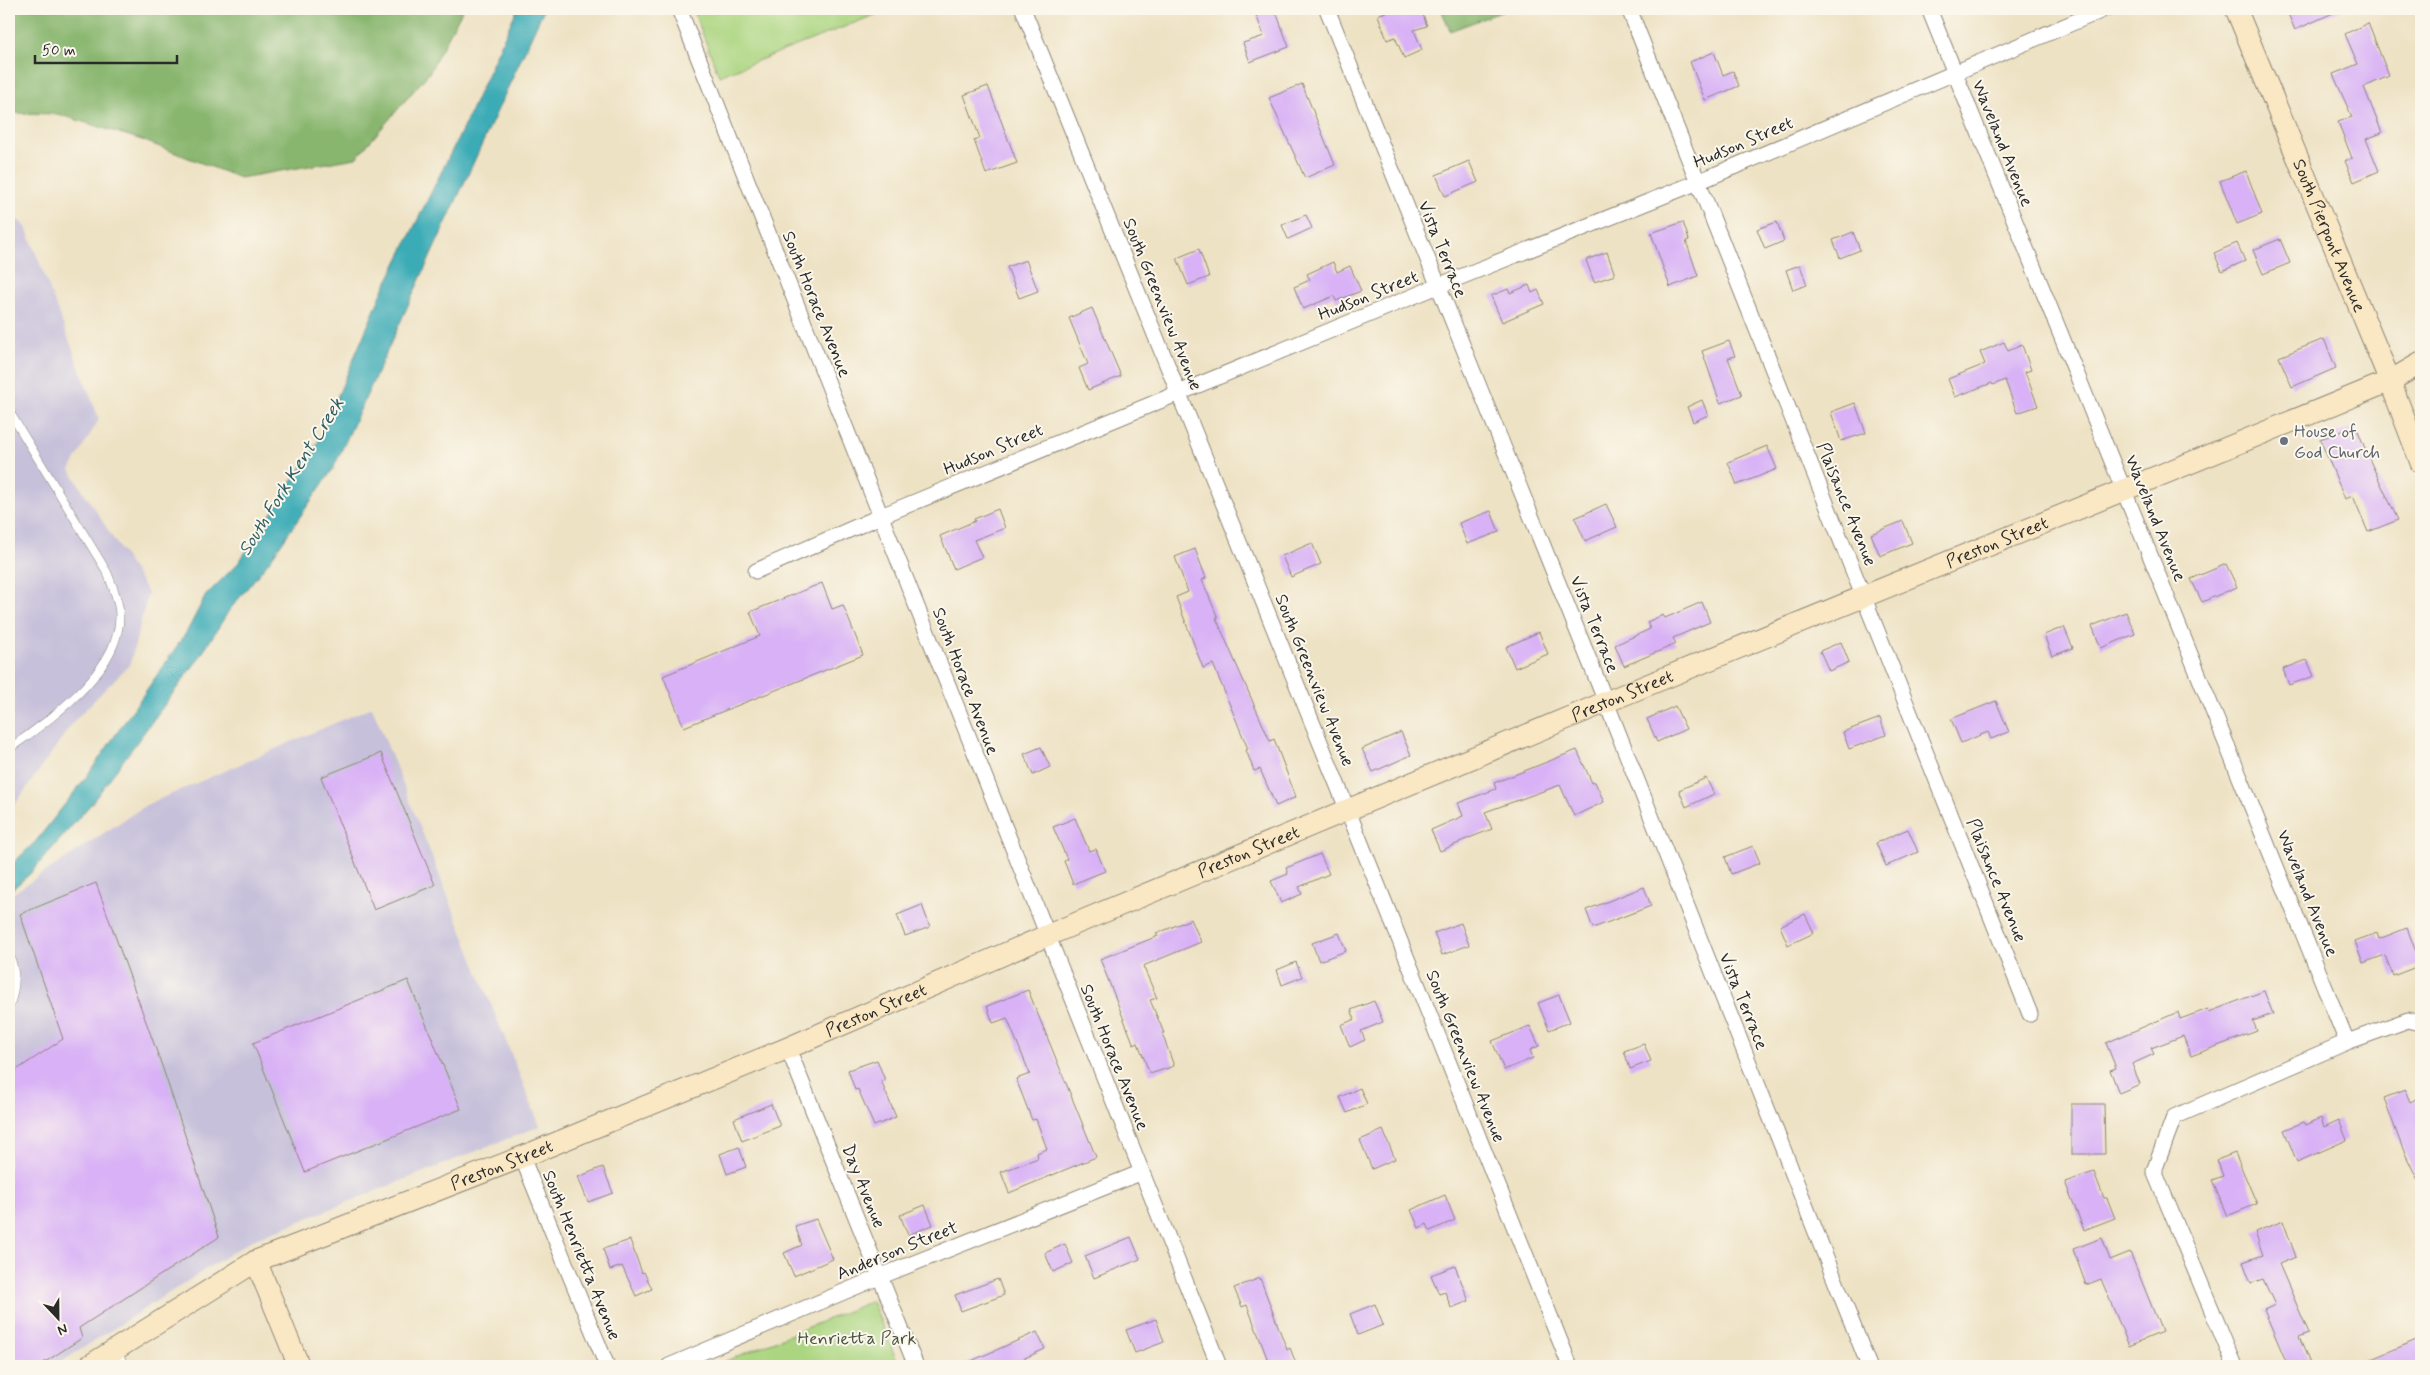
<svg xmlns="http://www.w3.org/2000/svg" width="2430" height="1375" font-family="Mynerve,sans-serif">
<rect width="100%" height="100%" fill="#fbf7ec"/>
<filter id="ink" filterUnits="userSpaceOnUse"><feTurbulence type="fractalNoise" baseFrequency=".02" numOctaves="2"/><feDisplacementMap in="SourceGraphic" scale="10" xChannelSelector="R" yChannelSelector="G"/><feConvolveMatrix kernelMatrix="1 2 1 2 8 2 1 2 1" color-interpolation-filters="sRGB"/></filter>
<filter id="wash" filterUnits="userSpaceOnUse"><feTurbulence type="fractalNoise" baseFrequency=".0096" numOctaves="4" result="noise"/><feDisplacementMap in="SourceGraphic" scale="20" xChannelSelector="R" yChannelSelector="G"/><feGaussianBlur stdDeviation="1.12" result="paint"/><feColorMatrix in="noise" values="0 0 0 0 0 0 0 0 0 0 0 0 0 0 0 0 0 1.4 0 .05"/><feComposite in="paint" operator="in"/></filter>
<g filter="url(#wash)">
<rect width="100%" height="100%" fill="#eee2c4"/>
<path fill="#c6c0da" d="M9 212 26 227 99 419 70 470 148 593 130 664 74 721 9 813Z
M372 707 540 1126 250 1241 55 1366H9V900L12 894 146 805Z"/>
<path fill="#abd580" stroke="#6b8056" d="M693 9H890L719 76Z
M872 1301 899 1366H713H714Z"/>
<path fill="#88b66e" stroke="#5a704c" d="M9 9H463L429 73 356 158 240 178 142 140 57 114 9 113Z
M1441 9H1509L1450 31Z"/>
<path fill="#3aabb6" stroke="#326b70" d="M517 9H544L333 469 270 560 228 612 200 657 91 804 30 874 9 892V867L36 841 87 776 186 633 206 595 239 562 318 442 383 290 463 128Z"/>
<g id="blocks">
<path fill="#d8b1f6" d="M1254 9H1275L1289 47 1250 62 1243 43 1264 36Z
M1394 9H1421L1427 26 1414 30 1422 50 1404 58 1395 37 1387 40 1378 15Z
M2286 9H2342L2295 30Z
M2368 23 2389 76 2364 87 2382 133 2366 139 2379 171 2354 182 2345 161 2352 158 2338 122 2352 117 2333 74 2358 64 2345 34Z
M1714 52 1723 75 1733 71 1739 86 1705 100 1690 62Z
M1302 84 1335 165 1305 178 1269 98Z
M988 86 1017 163 986 174 974 140 980 138 964 95Z
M1469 161 1478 182 1445 196 1436 175Z
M2246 171 2262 214 2237 224 2220 181Z
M1306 215 1312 228 1288 239 1282 225Z
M1683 222 1689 240 1686 241 1698 276 1670 287 1651 233Z
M1777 222 1784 241 1765 249 1757 229Z
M1853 232 1860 250 1840 258 1833 240Z
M2280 239 2290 263 2263 274 2253 250Z
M2237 243 2245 261 2222 271 2214 253Z
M1199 249 1209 277 1188 285 1177 258Z
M1607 252 1615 275 1594 282 1586 260Z
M1026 260 1038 291 1019 298 1007 267Z
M1333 262 1337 272 1350 266 1361 291 1336 301 1334 296 1303 309 1294 287 1310 280 1307 274Z
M1800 265 1807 285 1793 290 1786 270Z
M1529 285 1532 293 1538 290 1544 304 1502 322 1491 296 1508 289 1510 293Z
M1092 308 1121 376 1088 390 1079 368 1088 364 1069 318Z
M2324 339 2336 368 2292 387 2279 357Z
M1729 341 1735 356 1728 358 1742 395 1720 403 1702 351Z
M2004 342 2008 351 2022 345 2031 370 2025 372 2038 406 2017 413 2005 380 1993 385 1992 383 1955 397 1948 379 1985 364 1980 352Z
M1702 400 1708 415 1693 422 1687 407Z
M1855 403 1866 433 1841 441 1831 412Z
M2356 426 2371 463 2398 520 2368 532 2353 496 2345 499 2320 439Z
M1767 446 1777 469 1737 485 1728 462Z
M1606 504 1617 527 1585 541 1575 518Z
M998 509 1005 528 974 540 982 557 954 569 940 536 975 521 974 519Z
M1491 511 1499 532 1467 544 1459 523Z
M1903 521 1912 543 1880 556 1871 534Z
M1312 543 1321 564 1291 577 1282 556Z
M1195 549 1206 578 1202 580 1218 618H1216L1270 741 1274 739 1296 797 1276 806 1260 769 1254 771 1246 750 1248 749 1213 664 1203 668 1176 597 1188 592 1175 557Z
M2226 564 2237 587 2202 602 2191 579Z
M822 583 832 609 843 605 863 655 684 727 663 676 760 636 750 612Z
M1702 602 1710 622 1673 638 1676 644 1624 666 1615 645 1650 629 1647 622 1663 615 1665 618Z
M2126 612 2135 634 2101 648 2092 626Z
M2064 627 2073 648 2052 656 2044 635Z
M1539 632 1548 654 1515 668 1506 647Z
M1841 642 1849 662 1829 671 1820 651Z
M2307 660 2314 676 2289 685 2283 669Z
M1996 701 2009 732 1991 739 1988 732 1961 743 1951 719Z
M1675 706 1686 729 1657 742 1647 719Z
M1880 718 1886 735 1849 749 1843 732Z
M1401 732 1411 755 1373 772 1362 749Z
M1041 747 1050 767 1033 775 1024 754Z
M1577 750 1592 783 1595 782 1604 802 1574 816 1560 785 1485 812 1492 829 1459 842V843L1440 851 1431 830 1463 816 1458 803 1496 789 1494 783Z
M381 753 435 885 374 910 321 777Z
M1706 778 1714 794 1686 807 1679 790Z
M1075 818 1089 851 1096 849 1105 871 1073 884 1064 861 1067 859 1053 827Z
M1908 829 1918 852 1886 866 1876 843Z
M1753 846 1760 863 1731 874 1725 857Z
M1320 854 1329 874 1299 887 1302 894 1281 903 1271 881 1288 874 1286 868Z
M96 883 162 1066 219 1237 79 1328 82 1338 39 1366H9V1075L63 1039 20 914Z
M1644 887 1651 906 1593 928 1586 910Z
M922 905 930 927 905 936 897 915Z
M1805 914 1814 933 1788 945 1780 926Z
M1191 919 1201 942 1143 966 1157 998 1150 1000 1164 1033H1162L1174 1066 1150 1074 1138 1043 1134 1045 1100 959 1158 936 1156 934Z
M1461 923 1469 945 1442 955 1434 933Z
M2407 928 2421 965 2393 976 2385 955 2363 963 2355 941 2377 933 2379 939Z
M1339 933 1346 951 1319 961 1312 943Z
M1296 962 1302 977 1282 985 1277 970Z
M408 980 461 1109 305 1172 253 1043Z
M1028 990 1096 1157 1009 1193 1001 1172 1038 1158 1037 1153 1047 1149 1036 1119 1032 1120 1016 1079 1030 1074 1007 1018 993 1023 987 1006Z
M2264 991 2273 1014 2253 1021 2257 1031 2191 1056 2183 1036 2151 1048 2154 1054 2132 1064 2140 1084 2119 1093 2110 1070 2116 1068 2106 1043 2178 1012 2180 1019 2208 1009 2209 1012Z
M1559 995 1570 1022 1549 1030 1538 1003Z
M1374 1001 1383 1022 1361 1031 1365 1040 1350 1047 1341 1025 1355 1019 1351 1010Z
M1530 1026 1539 1046 1530 1050 1533 1058 1504 1070 1492 1041Z
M1644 1044 1651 1061 1630 1069 1624 1051Z
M877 1060 885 1080 881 1081 896 1117 874 1126 858 1089 855 1090 848 1070Z
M1360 1088 1367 1104 1347 1113 1340 1097Z
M2405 1090 2410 1102 2421 1097V1187L2402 1147 2384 1098Z
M771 1104 780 1126 742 1141 734 1119Z
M2071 1104H2104L2105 1154H2071Z
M2321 1118 2324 1127 2339 1120 2347 1140 2297 1162 2284 1130 2304 1122 2306 1125Z
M1383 1130 1395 1159 1372 1169 1360 1140Z
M739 1147 746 1167 727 1174 720 1154Z
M2235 1153 2257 1204 2227 1216 2212 1180 2223 1176 2217 1160Z
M603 1167 613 1193 588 1202 578 1177Z
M2094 1172 2104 1198H2107L2115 1218 2084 1230 2065 1182Z
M1445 1195 1455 1220 1430 1231 1427 1224 1419 1228 1411 1210Z
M925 1205 933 1225 908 1235 900 1215Z
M816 1219 833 1259 794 1276 784 1253 802 1245 795 1226Z
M2283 1221 2296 1257 2279 1264 2309 1333 2299 1337 2311 1366H2288L2264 1310 2275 1305 2263 1279 2251 1283 2243 1262 2263 1255 2255 1232Z
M1131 1237 1140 1259 1094 1278 1085 1256Z
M2102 1238 2110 1260 2130 1252 2162 1332 2129 1346 2101 1279 2086 1285 2073 1249Z
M630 1240 642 1273 644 1272 652 1289 636 1296 622 1266 610 1270 603 1249Z
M1065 1244 1073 1263 1053 1272 1045 1253Z
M1455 1266 1469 1301 1451 1308 1445 1292 1439 1294 1431 1275Z
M1260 1278 1287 1350 1290 1348 1297 1366H1270L1247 1305 1242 1307 1234 1288Z
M998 1279 1004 1295 961 1311 955 1295Z
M1375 1304 1383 1325 1358 1335 1350 1314Z
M1156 1319 1164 1342 1135 1353 1126 1330Z
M1037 1332 1045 1349 1007 1366H960Z
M2421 1338V1366H2355Z"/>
</g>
</g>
<g filter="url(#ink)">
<use href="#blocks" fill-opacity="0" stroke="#8c8678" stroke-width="1"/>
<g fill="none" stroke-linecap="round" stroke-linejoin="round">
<g stroke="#8c8678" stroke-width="9">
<path id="lane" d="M9 411 107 572C112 584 117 596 119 609 126 668 50 719 9 749
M9 954C17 974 16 988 9 1007
M117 1350 124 1366"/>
</g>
<g stroke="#8c8678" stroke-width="17">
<path id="street" d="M679 9 1219 1366
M1023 9 1348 811 1570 1366
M1327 9 1606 702 1869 1366
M1629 9 2030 1014
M1929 9 2347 1042
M756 571 881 516 1438 286 1698 182 2105 9
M788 1048 916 1366
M522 1157 607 1366
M669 1366 879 1277 1140 1173
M2235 1366 2154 1171 2174 1117 2347 1042 2408 1020 2421 1023"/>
</g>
<g stroke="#8c8678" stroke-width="23">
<g id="secondary">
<path id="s1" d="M2236 9 2390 381 2421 463"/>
<path d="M256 1261 299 1366"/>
<path id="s2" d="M89 1366 256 1261 522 1157 788 1048 1046 936 1606 702 2390 381 2421 363"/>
</g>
</g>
<use href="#lane" stroke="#fff" stroke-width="8"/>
<use href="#street" stroke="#fff" stroke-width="15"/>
<use href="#secondary" stroke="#fae7c3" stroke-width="21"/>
</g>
</g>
<circle fill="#6b7280" stroke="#fbf7ec" stroke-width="2" cx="2284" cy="441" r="5"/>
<g text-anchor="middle" stroke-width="4" stroke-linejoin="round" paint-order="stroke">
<g font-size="18" fill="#2b2b2b" stroke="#fbf7ec">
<text transform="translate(1743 142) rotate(-23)" y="6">Hudson Street</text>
<text transform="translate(2003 143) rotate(68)" y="6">Waveland Avenue</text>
<text dy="6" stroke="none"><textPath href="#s1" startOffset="245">South Pierpont Avenue</textPath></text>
<text transform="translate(1443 249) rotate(68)" y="6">Vista Terrace</text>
<text transform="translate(1368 295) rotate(-22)" y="6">Hudson Street</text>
<text transform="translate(817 304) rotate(68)" y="6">South Horace Avenue</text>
<text transform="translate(1163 304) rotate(68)" y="6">South Greenview Avenue</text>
<text transform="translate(993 449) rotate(-23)" y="6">Hudson Street</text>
<text transform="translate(1847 504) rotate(68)" y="6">Plaisance Avenue</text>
<text transform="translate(2156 518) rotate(68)" y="6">Waveland Avenue</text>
<text dy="6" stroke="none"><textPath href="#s2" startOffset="2081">Preston Street</textPath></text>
<text transform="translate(1595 624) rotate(68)" y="6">Vista Terrace</text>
<text transform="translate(1315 680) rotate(68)" y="6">South Greenview Avenue</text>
<text transform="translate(966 681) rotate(69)" y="6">South Horace Avenue</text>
<text dy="6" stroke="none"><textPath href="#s2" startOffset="1676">Preston Street</textPath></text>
<text dy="6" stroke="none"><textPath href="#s2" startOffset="1271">Preston Street</textPath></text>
<text transform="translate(1997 880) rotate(68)" y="6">Plaisance Avenue</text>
<text transform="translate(2308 893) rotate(68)" y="6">Waveland Avenue</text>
<text transform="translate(1744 1001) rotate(68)" y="6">Vista Terrace</text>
<text dy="6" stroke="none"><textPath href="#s2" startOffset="866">Preston Street</textPath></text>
<text transform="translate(1466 1056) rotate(68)" y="6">South Greenview Avenue</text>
<text transform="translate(1115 1057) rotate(68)" y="6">South Horace Avenue</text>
<text dy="6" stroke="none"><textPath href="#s2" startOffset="461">Preston Street</textPath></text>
<text transform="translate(864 1186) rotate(68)" y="6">Day Avenue</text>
<text transform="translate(897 1250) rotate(-22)" y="6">Anderson Street</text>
<text transform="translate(582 1255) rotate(68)" y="6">South Henrietta Avenue</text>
</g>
<g font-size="18" fill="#5b616d" stroke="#fbf7ec" text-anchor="start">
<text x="2294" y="437">House of<tspan x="2294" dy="21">God Church</tspan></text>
</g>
<g font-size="18" fill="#4b5640" stroke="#fbf7ec">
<text x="857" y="1344">Henrietta Park</text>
</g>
<g font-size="19" font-style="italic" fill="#315e63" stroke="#fbf7ec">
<text transform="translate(290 476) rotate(-58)" y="7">South Fork Kent Creek</text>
</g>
</g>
<rect width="2430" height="1375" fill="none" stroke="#fbf7ec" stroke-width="30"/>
<g transform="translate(58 1318) rotate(158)" stroke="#fbf7ec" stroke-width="4" paint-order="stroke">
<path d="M0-4L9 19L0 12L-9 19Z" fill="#2b2b2b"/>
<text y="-8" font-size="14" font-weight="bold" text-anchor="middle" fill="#2b2b2b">N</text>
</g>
<path d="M35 55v8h142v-8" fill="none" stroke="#2b2b2b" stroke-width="2.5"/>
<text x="42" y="55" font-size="15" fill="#2b2b2b" stroke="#fbf7ec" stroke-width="4" paint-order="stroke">50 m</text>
</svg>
